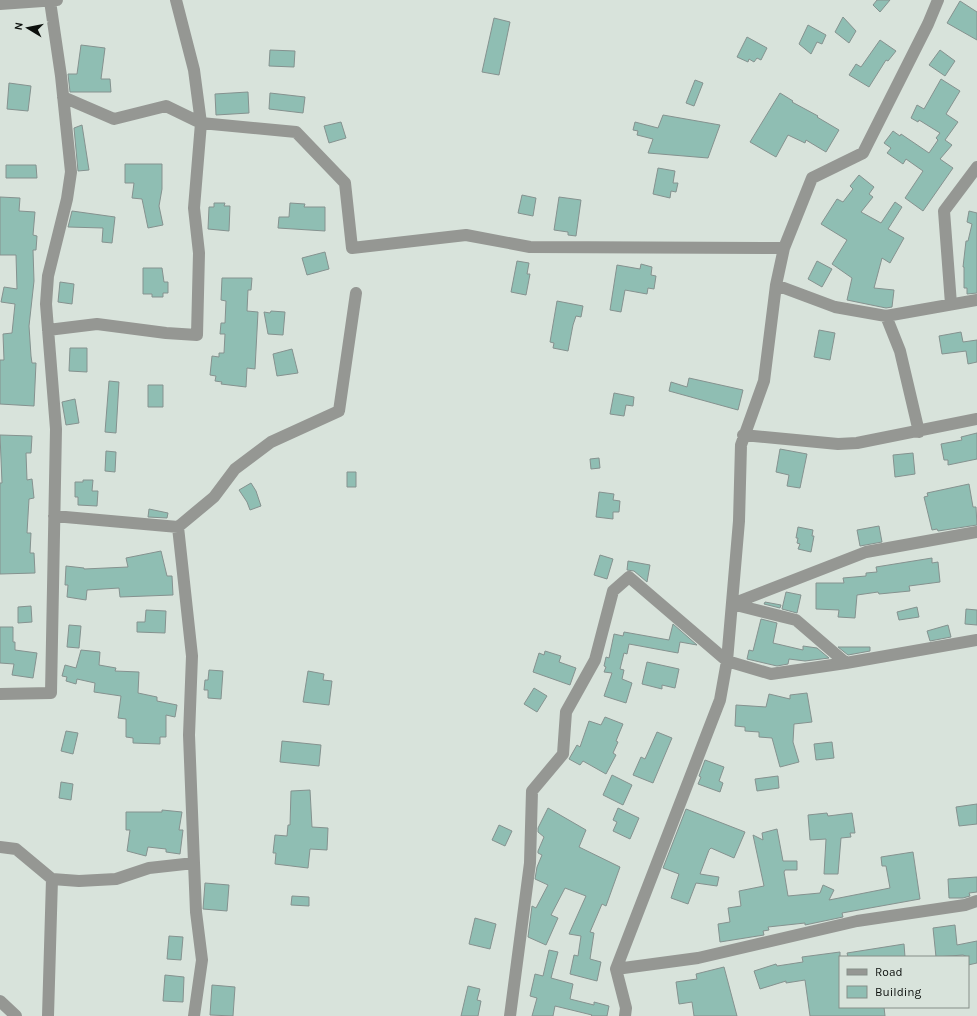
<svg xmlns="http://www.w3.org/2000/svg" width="977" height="1016" font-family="Karla,sans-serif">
<rect width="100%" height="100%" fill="#d8e3db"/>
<path fill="#8fbeb3" stroke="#85928f" d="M877 0H890L880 12 873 5Z
M960 1 977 12V40L947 23Z
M843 17 856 31 849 43 835 32Z
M494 18 510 22 499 75 482 72Z
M808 25 826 35 822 44 817 42 811 54 799 44Z
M747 37 767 48 761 60 757 58 754 62 749 59 748 62 737 57Z
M880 40 896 51 888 61 886 60 869 87 849 75 856 64 861 67Z
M81 45 105 48 101 79H110L111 92H70L68 74H77Z
M270 50 295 51 294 67 269 66Z
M940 50 955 61 945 76 929 65Z
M941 79 960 91 946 114 958 122 945 140 952 145 940 159 953 168 923 211 905 198 923 171 906 159 903 164 887 153 891 148 884 143 893 131 900 136 901 134 929 153 938 140 936 138 940 133 919 120 918 122 911 118 917 105 924 109Z
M695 80 703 83 694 106 686 103Z
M9 83 31 86 28 111 7 109Z
M248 92 249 113 216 115 215 94Z
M270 93 305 97 303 113 269 109Z
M780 93 793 101 792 102 818 116 817 117 839 130 826 152 806 140 805 143 788 135 776 157 750 142Z
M663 115 720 125 708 158 648 153 653 139 637 135 638 131 633 130 635 122 658 128Z
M341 122 346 138 329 143 324 126Z
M82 125 89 170 78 171 74 128Z
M125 164H162V189L159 206 163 225 148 228 142 199 132 198 134 183H125Z
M6 165H36L37 178H6Z
M658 168 675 171 673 183H678L676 192 671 191 670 198 653 194Z
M859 175 874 187 869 194 873 197 861 212 881 223 895 202 902 207 888 229 904 238 890 263 882 258 874 288 894 290 892 307 886 308 847 300 852 278 832 264 847 240 821 224 837 199 843 202 853 189 850 186Z
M522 195 536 198 533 216 518 213Z
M0 197 20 198 19 211 35 212 33 235 37 236 36 250H33L34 281 29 326 31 356 32 363H36L34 406 0 404V360H4L3 334 12 333 15 304 1 302 4 287 17 289 16 255H0Z
M559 197 581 200 576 236 568 235V232L554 230Z
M214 203H225L224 206H230L229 231 208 229 209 207H214Z
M290 203 305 204 304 207H325V231L278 228 279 217H289Z
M72 211 115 217 112 243 102 242 103 228 68 227Z
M969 211 977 213V293L967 294V288H964V267H963L966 241H968L972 224 967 222Z
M325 252 329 269 307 275 302 258Z
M517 261 529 263 527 274H530L526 295 511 292Z
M817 261 832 269 822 287 808 279Z
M641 264 652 267 651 275 656 276 654 289 648 288 647 294 625 290 621 312 610 310 617 265 640 269Z
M143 268H162L164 282H168V293H163V297H152V294H143Z
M222 278H252L251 290H248L247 311 258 312 255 369 247 368 246 387 221 384 222 382 215 381 216 376 210 375 212 356 219 357V353H224L225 334H220L221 323H225L226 301 221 300Z
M60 282 74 284 72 304 58 302Z
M557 301 583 306 581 317 576 316 573 325 568 351 553 348 554 343 550 342Z
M271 311 285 312 283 335 268 334 264 312 270 313Z
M819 330 835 333 830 360 814 357Z
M961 332 963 342 977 340V362L968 364 966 351 942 354 939 336Z
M70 348H87V372L69 371Z
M292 349 298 373 277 376 273 354Z
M689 378 743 390 738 410 669 391 671 382 687 387Z
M109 381 119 382 116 433 105 432Z
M148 385H163V407H148Z
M614 393 634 397 633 406 626 405 624 416 610 414Z
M75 399 79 423 66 425 62 402Z
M977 433V459L948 465V460H944L941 444 962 440 961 437Z
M0 435 32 436 31 453H26L27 480 32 479 34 498 29 499 27 533H31L30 553H34L35 573 0 574V483H2Z
M780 449 807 454 800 488 787 486 789 475 776 472Z
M106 451 116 452 115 472 105 471Z
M913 453 915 474 895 477 893 455Z
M599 458 600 468 591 469 590 459Z
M347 472H356V487H347Z
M83 480H93L92 491H98L97 506 78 505V497H75V482H83Z
M251 483 256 491 261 506 250 510 247 502 239 490Z
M969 484 973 507H976L977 525 938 531 937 529 932 530 924 497 928 496 927 493Z
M599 492 614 494 613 500 620 501 619 512H613V519L596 517Z
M149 509 168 513 167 518 148 517Z
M879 526 882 542 860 546 857 530Z
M798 527 813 530 812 536H814L811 552 798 549 800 544 797 543 798 538H796Z
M161 551 167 576H172L173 595 120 597 119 588 87 590 86 600 67 597 68 585H65L66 566 84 568V569L128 567 126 558Z
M600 555 613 559 607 579 594 575Z
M932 558V563L938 562 940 582 909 586 910 591 879 594 878 592 857 595 855 618 838 617 839 610 816 609V583H844L843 578 866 576V573L877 572 876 567Z
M628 561 650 565 647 582 634 571 627 570Z
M786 592 801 595 797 613 782 609Z
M765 602 781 605 780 608 764 604Z
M31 606 32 622 18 623V607Z
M917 607 919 617 899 620 897 612Z
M966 609 977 610V625L965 624Z
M146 610 166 611 165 633 137 632V622H145Z
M761 619 777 623 773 643 803 650V646L817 648 829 658 805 661 789 659 788 664 777 666 747 659 749 650 753 651Z
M673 624 697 645 680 642 678 653 629 644 627 654 624 653 620 669 624 670 622 679 632 683 626 703 604 696 612 673 604 672 606 667 604 666 606 657 609 658 614 634 623 636 624 632 669 640Z
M69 625 81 626 79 648 67 647Z
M948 625 951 637 930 641 927 631Z
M0 627H13V642H15V650L37 653 33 678 12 675 14 664 0 663Z
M838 647H870V651L848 655Z
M81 650 100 652 99 665 116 668 115 671 139 672 138 693 157 697V701L177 705 175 717 166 715V737H160V744L133 743V738L126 737V719L118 718 121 696 94 692 95 683 77 679 76 684 66 681 67 677 62 676 65 665 76 668Z
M545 651 561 656 559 662 576 668 570 685 533 672 539 653 544 655Z
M647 662 679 669 675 688 662 685V689L642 684Z
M209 670 223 671 221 699 208 698V690H204L205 680H208Z
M308 671 324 674 323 680 332 681 329 705 303 702Z
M534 688 547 696 537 712 524 704Z
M807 693 812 722 794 724 793 742 799 762 780 767 772 738 759 737V732L745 731V727L735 726 736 705 766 707 769 694 790 699V695Z
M605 717 623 724 616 741 618 742 613 753 616 755 606 774 583 761 580 765 569 759 577 745 580 747 589 721 601 725Z
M66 731 78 733 73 754 61 751Z
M657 732 672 738 653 783 633 775 641 757 645 759Z
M282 741 321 745 319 766 280 762Z
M832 742 834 758 816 760 814 744Z
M705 760 724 767 719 781 723 783 720 792 698 784 701 777 699 776Z
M612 775 632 785 623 805 603 795Z
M778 776 779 788 757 791 755 779Z
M61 782 73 784 71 800 59 798Z
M310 790 312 827 328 828 327 850 310 849 308 868 275 864 276 853H273L275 835 287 836 288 825H290L291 791Z
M977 804V824L959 826 956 807Z
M548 808 586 830 579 847 620 867 606 906 602 904 590 932 594 933 590 959 601 962 597 981 570 974 574 955 578 956 581 936 569 934 586 896 565 888 551 915 558 918 546 945 528 937 532 906 536 908 548 885 535 879 537 867 542 855 538 853V851L544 837 538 832V828Z
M618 808 639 818 630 839 613 831 617 822 613 820Z
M686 809 745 832 734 858 711 848 709 850 700 874 719 877 717 886 696 883 688 904 671 898 679 874 663 868Z
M162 810 182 812 179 830H183L180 854 166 852V849L148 847 146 856 127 851 130 830H126V812H162Z
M827 813 828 816 852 813 855 833H850L851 837 841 838 838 874H824L826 839 810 840 808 815Z
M499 825 512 831 505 846 492 840Z
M777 829 783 861H797V870H785L784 872 788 896 820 893 823 885 834 890 829 900 890 888 886 866H882L881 857 913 852 920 899 842 913 843 917 805 925V923L768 927 769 930 763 931 764 935 720 942 718 924 730 922 728 908 741 906 739 891 764 886 753 835 763 840 762 833Z
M977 877V892L969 893 970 896 963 898H949L948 879Z
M205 883 229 885 227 911 203 909Z
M292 896 309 897V906L291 905Z
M475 918 496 924 490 949 469 944Z
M955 925 957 945 977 941V963L968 965V957L963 955 936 957 933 928Z
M169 936 183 937 181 960 167 959Z
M904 944 905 957H848L847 953Z
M549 950 558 952 551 978 573 984 570 999 594 1005V1002L609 1006 607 1016H591L592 1015 555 1006 553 1016H532L537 998 530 996 535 974 543 976Z
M840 952V1007H884L885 1016H810L805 980 786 983V981L760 989 754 971 776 964 777 966 803 962 802 957Z
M724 967 737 1016H694L692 1002 679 1004 676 982 697 979 696 974Z
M165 975 184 977 183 1002 163 1001Z
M212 985 235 987 233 1016 210 1015Z
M468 986 480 989 477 1000 481 1001 478 1016H461Z"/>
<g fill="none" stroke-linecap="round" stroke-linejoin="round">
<path stroke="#959793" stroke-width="12" d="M0 4 57 0
M63 97 114 119 166 106 201 123 296 132 345 183 352 248 466 235 530 247 784 248
M776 285 835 307 886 316 977 300
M951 304 944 211 977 167
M886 316 900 351 919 432
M48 330 97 324 166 333 197 335 199 253 194 208 201 123 194 70 176 0
M743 435 838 444 857 443 977 419
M178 527 214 497 235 469 271 442 339 411 356 293
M732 604 796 620 846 663 977 640
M732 604 866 552 977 532
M0 694 51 693 56 429 46 304 48 276 67 199 71 172 61 76 50 1
M0 847 16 849 52 879
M194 863 196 912 202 960 194 1016
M616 969 698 958 857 921 965 905 977 901
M0 1001 16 1016
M48 1016 52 879 79 881 116 879 149 868 194 863 189 735 192 656 178 527 54 516
M510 1016 530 863 532 791 563 754 566 712 595 660 613 591 629 577 727 661 771 674 846 663
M625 1016 626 1008 616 969 720 700 727 661 739 521 741 445 764 381 776 285 784 248 812 178 863 153 928 24 938 0"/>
</g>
<rect x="839" y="956" width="130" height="52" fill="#d8e3db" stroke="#868f89"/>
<rect x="847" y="969" width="20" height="6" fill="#959793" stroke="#868f89"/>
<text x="875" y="976" font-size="12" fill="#0c100d">Road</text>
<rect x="847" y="986" width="20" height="12" fill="#8fbeb3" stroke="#868f89"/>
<text x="875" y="996" font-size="12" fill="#0c100d">Building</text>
<g transform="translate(28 28) rotate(280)" stroke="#d8e3db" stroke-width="3" paint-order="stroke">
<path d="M0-3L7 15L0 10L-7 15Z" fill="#0c100d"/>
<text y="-6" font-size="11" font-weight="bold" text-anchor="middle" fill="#0c100d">N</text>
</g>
</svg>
